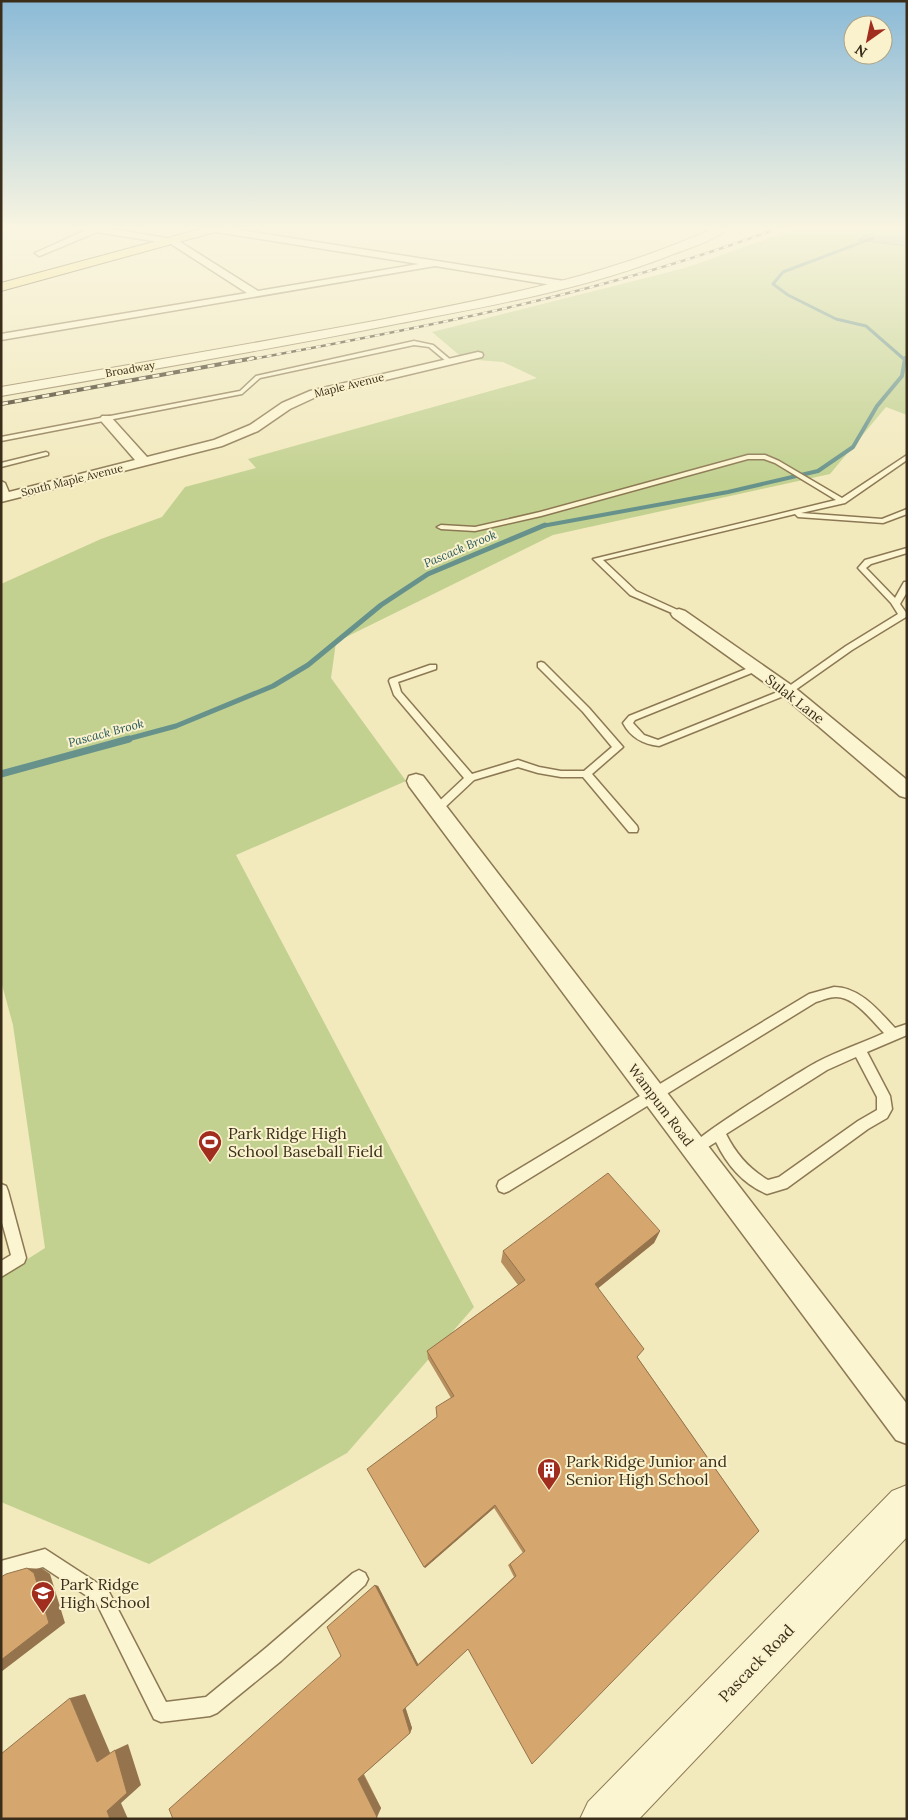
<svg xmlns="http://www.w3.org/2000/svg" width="908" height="1820" font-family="Lora,serif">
<rect width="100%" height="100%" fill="#f2e9bd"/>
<path fill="#c2d190" d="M795 229H907V415L886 407 830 474 553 535 336 642 331 678 406 781 236 855 474 1307 347 1453 149 1564 1 1502V1276L45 1248 13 1025 1 981V584L101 539 162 517 185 487 256 468 248 459 537 378 503 362 464 359 432 332 685 268Z"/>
<path fill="#a1c3bd" stroke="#67928c" d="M881 229H907V246L858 240Z"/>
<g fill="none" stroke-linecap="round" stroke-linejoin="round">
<path stroke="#67928c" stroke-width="3" d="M873 238 783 272 773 284 788 295 836 319 866 326 905 360"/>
<path stroke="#67928c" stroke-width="4" d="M542 526 728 492 818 471 853 447 877 406 902 376 905 358"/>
<path stroke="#67928c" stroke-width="5" d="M124 740 176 726 273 686 308 665 381 605 428 574 545 525"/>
<path stroke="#67928c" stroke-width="7" d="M1 774 129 739"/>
<g stroke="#8c7954" stroke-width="3">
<path id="service" d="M414 341 433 345 452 361 447 362 429 347 414 345 260 378 242 394 1 441V437L240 391 256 376Z
M46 452 48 453V455L1 467V463Z
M748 455H765L779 461 842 498 907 455V460L845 503 801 513 882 519 907 509V514L883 523 798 517 795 514 603 560 636 591 682 612V616H679L630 595 593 559 836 500 775 463 764 459H748L541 516 475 531 441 529 437 527 441 525 475 527 540 512Z
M1 481 5 483 11 497 10 499 3 497 1 492Z
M907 548V553L871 564 866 568 895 598 904 582H907V592L900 604 907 614 906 617 852 650 791 693 659 746C643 744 631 738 623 723L629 716 756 665 760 668 759 670 635 720 633 723 644 735 658 740 785 689 846 646 898 614 891 603 858 568 865 560Z
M541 662 544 663 589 708 623 747 592 774 637 826 638 829 637 832H629L583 777H561L538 773 518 767 474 780 441 811H433L432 808 464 778 394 695 389 681 390 679 430 665H436V669L398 682 401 692 472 774 518 760 539 767 561 771H584L612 747 583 712 538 667V663Z
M834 987C860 987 879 1011 895 1028L907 1024V1035L867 1052 890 1096 892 1109 887 1118 868 1129 787 1188 767 1194C743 1184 727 1165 716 1142L695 1155 690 1154 688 1149C694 1137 799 1072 817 1062 838 1051 862 1043 884 1033 872 1021 855 997 836 997 829 997 823 1000 816 1002L509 1191 504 1193 499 1191 497 1186 499 1181 809 994ZM856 1057 877 1097V1110L858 1121 779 1177 768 1180C749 1169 736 1154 726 1134L827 1070Z
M1 1184 6 1186 8 1191 26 1258 24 1263 1 1277V1261L11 1255 1 1219Z
M45 1549 108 1590 166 1702 206 1697 267 1647 353 1573 359 1570 365 1573 368 1579 365 1585 281 1661 217 1713 210 1716 161 1722 154 1719 96 1602 43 1567 1 1579V1561Z"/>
</g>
<g stroke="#8c7954" stroke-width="3">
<path id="minor" d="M88 229H113L177 240 258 291 419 264 216 232 212 229H234L564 281 569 284 564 287 435 266 1 340V334L247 293 171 244 97 232 42 255 39 256 35 253Z
M478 352 482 353 483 355 482 357 318 396 290 409 258 431 222 446 1 502V494L135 460 102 422 100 419 102 416H110L147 457 214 440 250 425 282 403 310 391Z
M679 609 685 611 794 687 907 780V798L900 796 782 695 673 617 671 614 673 611Z
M416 774 423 776 907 1404V1444L896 1440 409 786 407 781 409 776Z"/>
</g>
<g stroke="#8c7954" stroke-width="2">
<path id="tertiary" d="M712 229H727C717 240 681 251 666 257 578 291 483 307 391 325 262 351 131 373 1 396V387C129 365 257 343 385 319 496 297 608 276 712 229Z
M907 1485V1537L639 1819H580L588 1802 892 1491Z"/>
</g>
<g stroke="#594529" stroke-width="2">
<path id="primary" d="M201 229H220L219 231 1 291V283Z"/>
</g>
<use href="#service" fill="#fcf5d1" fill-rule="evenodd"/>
<use href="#minor" fill="#fcf5d1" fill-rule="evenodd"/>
<use href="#tertiary" fill="#fcf5d1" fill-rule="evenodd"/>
<use href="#primary" fill="#fbe68f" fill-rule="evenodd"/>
<g stroke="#3a2d1a" stroke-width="2.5">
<path id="rail-far1" d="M247 360C426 327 605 293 776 229"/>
</g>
<g stroke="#3a2d1a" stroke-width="4">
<path id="rail" d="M1 404 254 358"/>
</g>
<use href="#rail-far1" stroke="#f9f2cd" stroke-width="2" stroke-dasharray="5" stroke-linecap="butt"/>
<use href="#rail" stroke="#f9f2cd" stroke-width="2.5" stroke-dasharray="7" stroke-linecap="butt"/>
</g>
<path fill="#b78f5f" d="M660 1231 654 1243 598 1288 638 1358 759 1531 468 1649 405 1707 412 1728 410 1733 364 1774 381 1808 377 1817 173 1819 341 1656 375 1585 378 1586 418 1664 514 1577 508 1565 523 1553 494 1508 425 1568 437 1417 451 1398 428 1359 427 1351 518 1285 501 1262 503 1251Z"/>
<path fill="#95744d" d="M660 1231 654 1243 591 1294 595 1284Z
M495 1505 494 1508 425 1568 424 1567Z
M27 1568 43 1569 50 1574 65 1623 1 1672V1660Z
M375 1585 378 1586 418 1664 417 1666Z
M85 1694 111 1755 97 1762 70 1698Z
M405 1706 412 1728 410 1733 403 1710Z
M128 1744 141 1785 121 1803 128 1819H110L107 1811 115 1750Z
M362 1772 381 1808 377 1817 358 1779Z"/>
<path fill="#d5a66e" stroke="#95744d" d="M608 1173 660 1231 595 1284 644 1349 637 1357 759 1531 532 1764 468 1649 403 1710 410 1733 358 1779 377 1817 375 1819H173L169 1809 341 1656 327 1627 375 1585 417 1666 516 1576 510 1564 525 1551 495 1505 424 1567 367 1469 437 1417 436 1407 454 1396 427 1351 525 1280 503 1251Z
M27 1568 34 1573 49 1623 1 1660V1577L6 1574Z
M70 1698 97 1762 115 1750 127 1793 107 1811 110 1819H1V1754Z"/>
<linearGradient id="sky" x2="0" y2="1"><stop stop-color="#8bbad7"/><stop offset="0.47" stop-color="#f9f5e1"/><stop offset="1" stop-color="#f9f5e1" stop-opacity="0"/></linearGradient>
<rect width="908" height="484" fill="url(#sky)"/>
<defs>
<g id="stadium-pin" transform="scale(1.25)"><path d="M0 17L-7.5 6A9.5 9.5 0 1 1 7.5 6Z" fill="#a12d1e" stroke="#f9f2cd"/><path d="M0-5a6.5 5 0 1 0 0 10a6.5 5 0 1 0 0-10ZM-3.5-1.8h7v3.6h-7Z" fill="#fff"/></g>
<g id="building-pin" transform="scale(1.25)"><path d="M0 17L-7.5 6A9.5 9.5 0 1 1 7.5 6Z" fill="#a12d1e" stroke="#f9f2cd"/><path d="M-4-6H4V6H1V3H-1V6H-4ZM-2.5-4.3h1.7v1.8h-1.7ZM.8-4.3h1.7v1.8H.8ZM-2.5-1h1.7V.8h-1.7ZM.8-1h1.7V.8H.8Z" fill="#fff"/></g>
<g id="school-pin" transform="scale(1.25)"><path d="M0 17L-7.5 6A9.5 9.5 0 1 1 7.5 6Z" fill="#a12d1e" stroke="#f9f2cd"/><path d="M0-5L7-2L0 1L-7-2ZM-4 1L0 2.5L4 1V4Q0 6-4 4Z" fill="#fff"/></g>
</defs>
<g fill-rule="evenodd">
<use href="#stadium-pin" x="210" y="1142"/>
<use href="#building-pin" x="549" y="1470"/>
<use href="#school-pin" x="43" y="1593"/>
</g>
<g text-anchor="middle" stroke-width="4" stroke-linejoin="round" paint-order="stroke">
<g font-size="11" fill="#3a2d1a" stroke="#f9f2cd">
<text transform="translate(130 369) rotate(-10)" y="4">Broadway</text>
<text transform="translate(349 385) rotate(-14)" y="4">Maple Avenue</text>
<text transform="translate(72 480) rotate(-14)" y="4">South Maple Avenue</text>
</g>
<g font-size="12" font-style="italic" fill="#28585b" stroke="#f9f2cd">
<text transform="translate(460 549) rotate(-23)" y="4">Pascack Brook</text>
<text transform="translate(106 733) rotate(-15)" y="4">Pascack Brook</text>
</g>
<g font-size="14" fill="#3a2d1a" stroke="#f9f2cd">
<text transform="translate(795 699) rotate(38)" y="5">Sulak Lane</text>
<text transform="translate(661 1105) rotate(53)" y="5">Wampum Road</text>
</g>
<g font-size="16" fill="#3a2d1a" stroke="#f9f2cd" text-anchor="start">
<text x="228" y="1139">Park Ridge High<tspan x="228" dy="18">School Baseball Field</tspan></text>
<text x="566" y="1467">Park Ridge Junior and<tspan x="566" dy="18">Senior High School</tspan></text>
<text x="60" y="1590">Park Ridge<tspan x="60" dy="18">High School</tspan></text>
</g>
<g font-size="16" fill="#3a2d1a" stroke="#f9f2cd">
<text transform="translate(756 1663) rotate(-46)" y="6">Pascack Road</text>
</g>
</g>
<rect width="908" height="1820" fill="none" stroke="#3a2d1a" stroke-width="5"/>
<g transform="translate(868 40) rotate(213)"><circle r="24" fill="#f9f2cd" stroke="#ada385"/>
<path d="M0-4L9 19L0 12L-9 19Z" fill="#a12d1e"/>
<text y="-8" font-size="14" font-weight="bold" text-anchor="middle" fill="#3a2d1a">N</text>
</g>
</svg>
